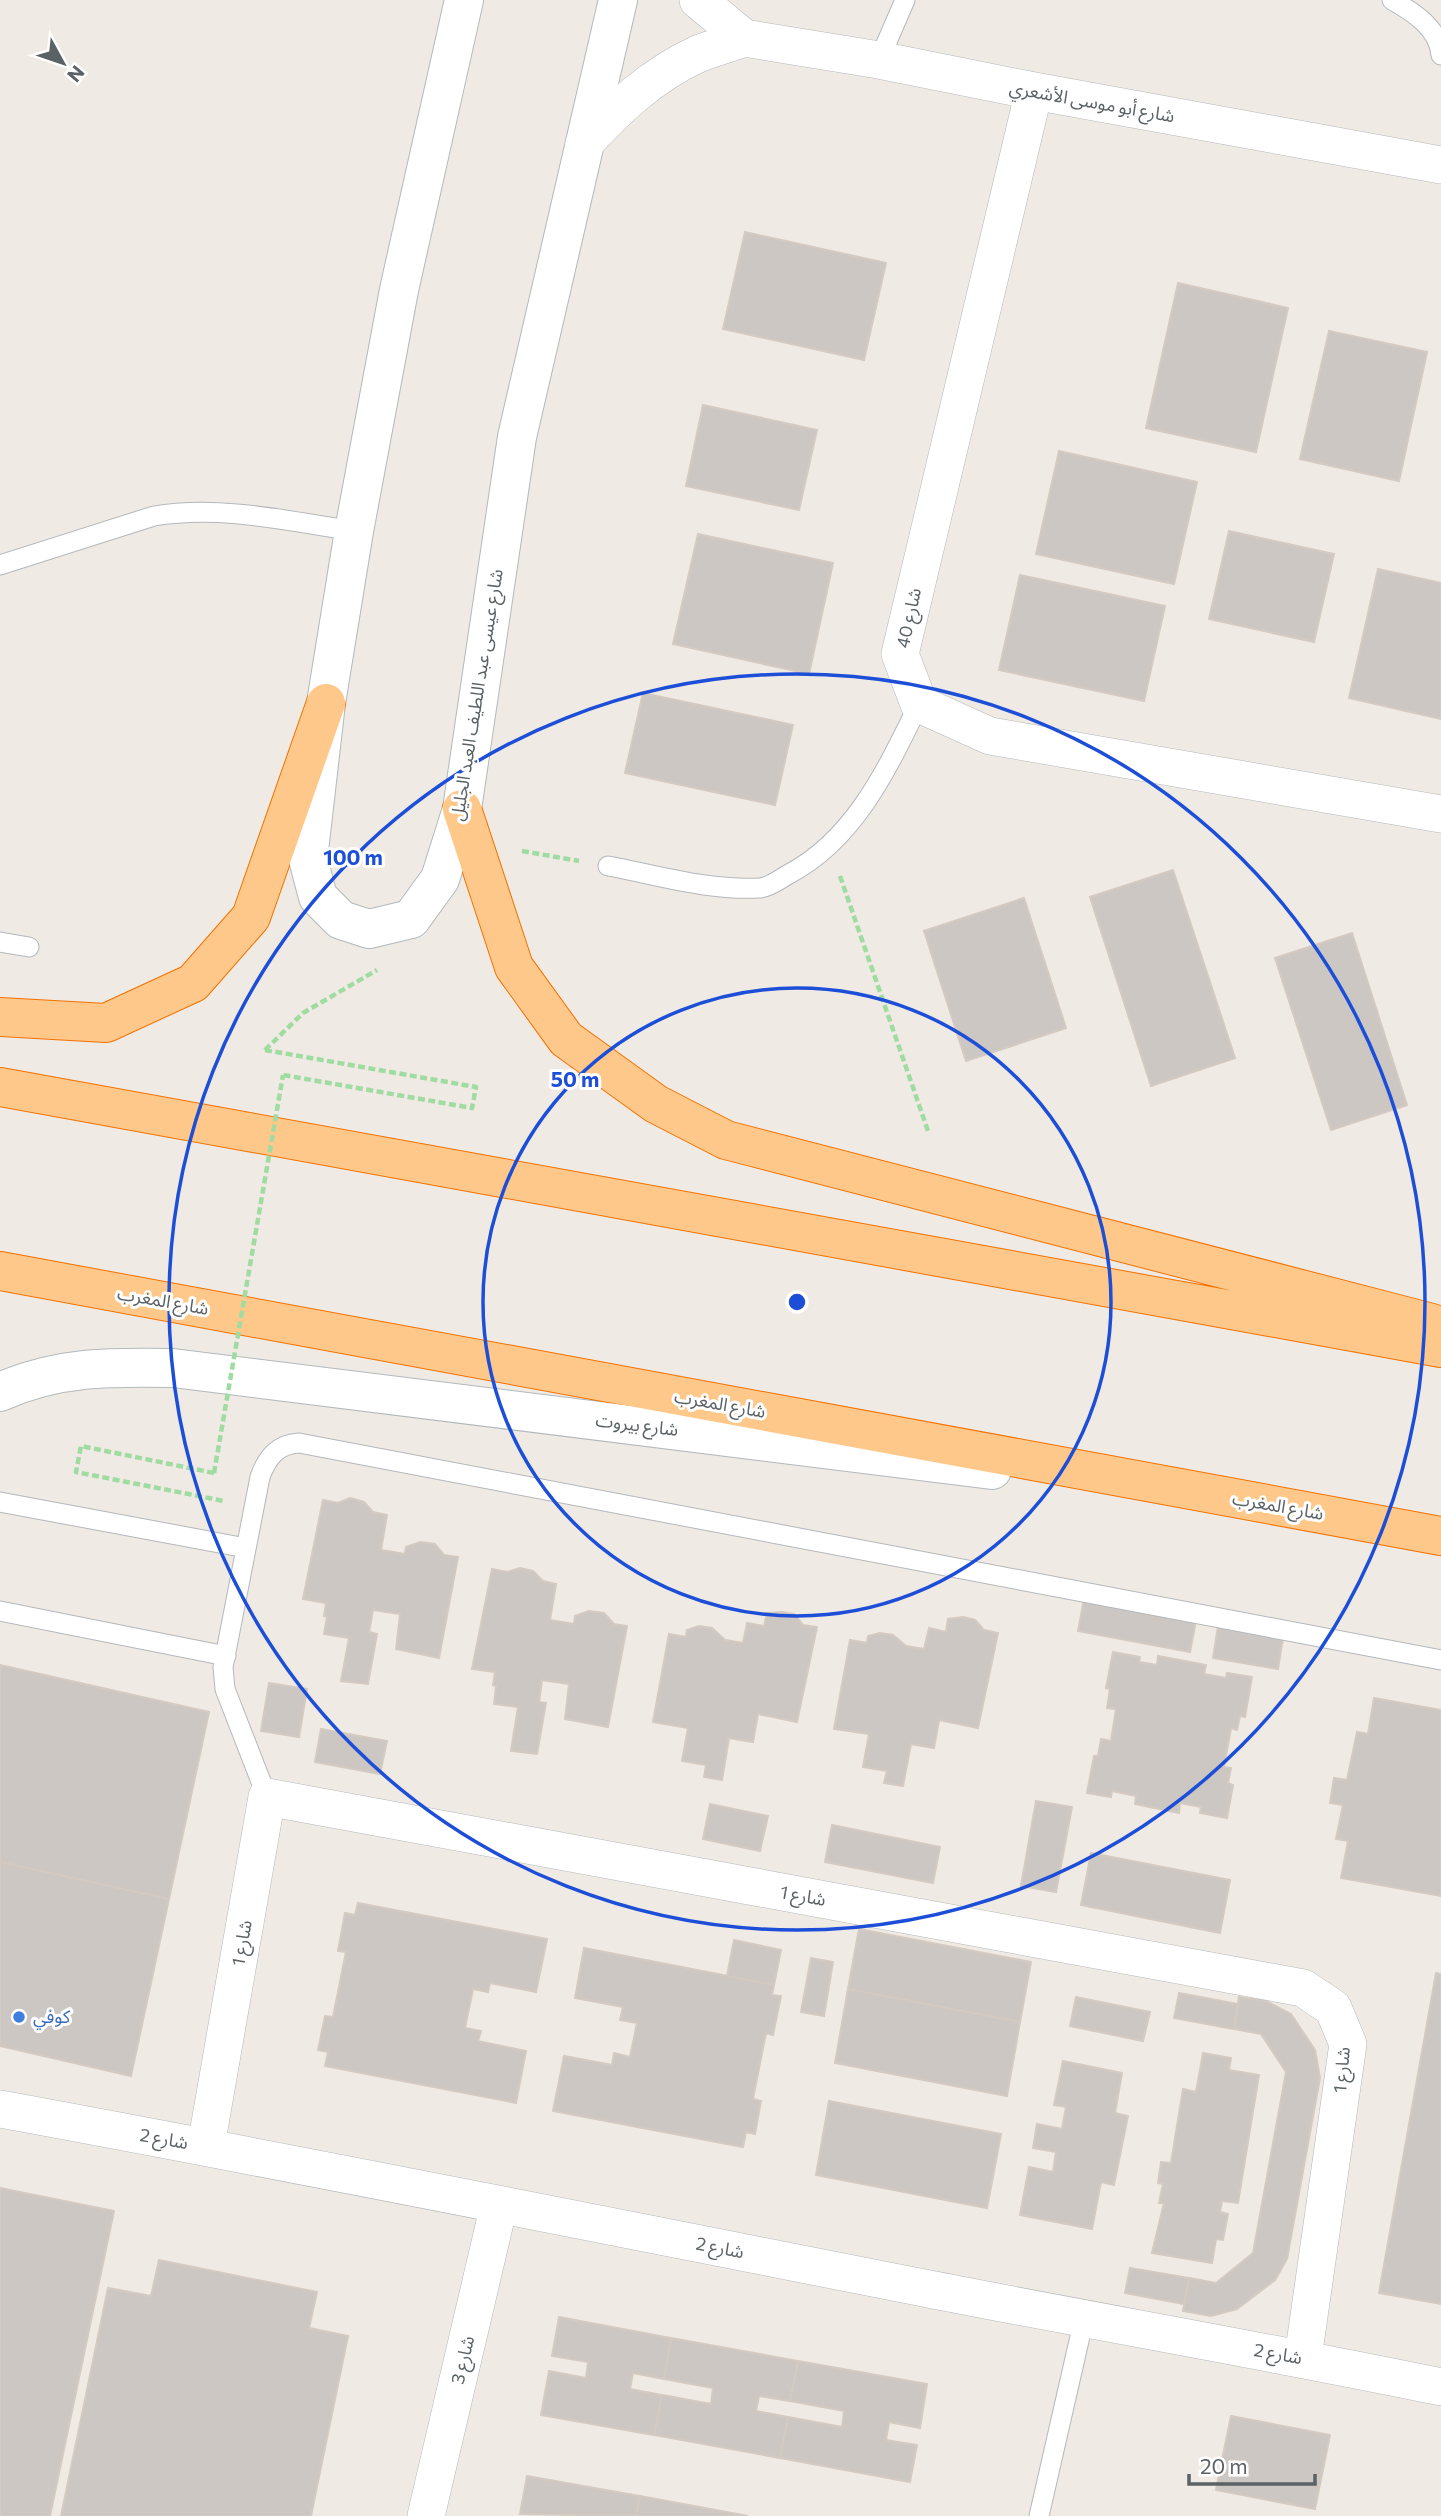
<svg xmlns="http://www.w3.org/2000/svg" width="1441" height="2516" font-family="Commissioner,'Noto Sans Arabic',sans-serif">
<rect width="100%" height="100%" fill="#efeae3"/>
<path fill="#ccc7c2" stroke="#d4cac1" stroke-width="2" d="M745 232 886 263 864 360 723 329Z
M1178 283 1288 308 1256 452 1146 428Z
M1329 331 1427 352 1399 481 1300 459Z
M703 405 817 430 799 510 686 486Z
M1059 451 1197 482 1174 584 1036 554Z
M1229 531 1334 554 1314 642 1209 619Z
M698 534 833 563 809 674 673 644Z
M1378 569 1441 583V719L1349 698Z
M1020 575 1165 606 1144 701 999 670Z
M643 693 793 725 775 805 625 773Z
M1173 870 1235 1058 1151 1086 1090 897Z
M1024 898 1066 1028 966 1061 924 931Z
M1352 933 1407 1105 1331 1130 1275 958Z
M350 1498 364 1502 373 1512 387 1515 381 1550 405 1554 406 1547 420 1542 435 1544 444 1555 458 1557 439 1658 396 1649 400 1614 373 1610 369 1632 377 1634 368 1684 341 1681 349 1638 324 1634 327 1617 324 1616 326 1603 303 1599 323 1500 338 1503Z
M520 1568 533 1571 543 1581 556 1584 550 1620 574 1624 575 1616 589 1611 604 1613 614 1624 627 1626 608 1727 565 1719 569 1684 542 1680 539 1702 546 1703 537 1754 511 1751 518 1707 494 1704 496 1686 493 1685 495 1672 472 1669 492 1569 507 1572Z
M1085 1594 1197 1615 1190 1652 1078 1631Z
M782 1612 794 1614 803 1625 817 1627 797 1722 758 1714 753 1742 729 1738 722 1780 704 1777 706 1765 682 1761 688 1728 653 1722 669 1634 686 1637 687 1630 699 1626 712 1628 725 1640 743 1643 747 1623 764 1626 767 1613Z
M963 1617 975 1620 984 1630 998 1633 978 1728 939 1720 934 1748 911 1744 903 1786 884 1783 887 1771 863 1767 869 1734 834 1729 850 1640 867 1643 868 1636 880 1633 893 1635 906 1646 924 1649 929 1628 946 1632 948 1619Z
M1219 1620 1284 1631 1278 1669 1213 1658Z
M1113 1652 1140 1657 1139 1662 1157 1665 1158 1656 1206 1665 1204 1674 1226 1678 1227 1673 1252 1677 1245 1717 1240 1716 1237 1730 1231 1728 1224 1767 1231 1768 1228 1783 1233 1785 1227 1818 1200 1813 1201 1807 1180 1803 1179 1813 1135 1804 1136 1796 1112 1791 1111 1797 1087 1793 1094 1756H1098L1101 1739 1111 1741 1116 1709 1107 1708 1110 1689 1106 1688Z
M0 1665 209 1712 169 1899 0 1862Z
M269 1683 307 1689 299 1737 261 1731Z
M1374 1698 1441 1710V1896L1341 1878 1348 1841 1336 1839 1343 1805 1330 1803 1334 1778 1347 1780 1357 1732 1368 1734Z
M321 1729 387 1741 380 1774 315 1762Z
M1036 1801 1072 1807 1056 1892 1021 1886Z
M710 1804 768 1816 760 1851 703 1839Z
M832 1825 940 1847 933 1883 825 1862Z
M1091 1853 1230 1880 1220 1933 1081 1905Z
M0 1862 169 1899 131 2076 0 2046Z
M358 1903 547 1939 536 1992 490 1983 488 1992 473 1989 465 2028 481 2031 478 2041 526 2051 516 2103 325 2066 328 2052 318 2050 325 2016 333 2017 346 1952 338 1951 345 1913 355 1915Z
M859 1929 1031 1962 1020 2022 848 1989Z
M734 1940 781 1950 774 1985 727 1976Z
M584 1948 774 1985 772 1995 781 1996 773 2035 766 2033 753 2099 761 2101 755 2134 746 2132 743 2147 553 2111 564 2056 612 2065 614 2053 630 2057 637 2023 620 2020 623 2007 575 1998Z
M811 1958 833 1962 824 2016 801 2012Z
M1436 1973 1441 1974V2304L1379 2293Z
M848 1989 1020 2022 1007 2096 835 2063Z
M1179 1993 1238 2004 1234 2029 1174 2018Z
M1076 1997 1150 2012 1143 2041 1070 2026Z
M1239 1997 1266 2001 1291 2014 1315 2050 1320 2078 1287 2259 1275 2280 1237 2309 1211 2316 1183 2311 1189 2278 1216 2283 1253 2253 1286 2072 1261 2034 1234 2029Z
M1203 2053 1231 2058 1229 2070 1259 2075 1238 2203 1222 2201 1220 2212 1228 2214 1223 2240 1216 2239 1212 2263 1152 2253 1164 2203H1159L1163 2184 1158 2183 1161 2162 1171 2163 1183 2089 1196 2092Z
M1063 2061 1122 2073 1115 2113 1128 2116 1114 2185 1101 2182 1092 2229 1020 2215 1029 2167 1053 2172 1056 2152 1033 2148 1037 2124 1062 2129 1066 2107 1054 2105Z
M829 2101 1001 2134 987 2208 816 2175Z
M0 2188 114 2211 50 2516H0Z
M159 2260 317 2292 309 2328 348 2336 311 2516H61L108 2288 151 2296Z
M1130 2268 1189 2278 1184 2304 1125 2293Z
M559 2317 671 2338 664 2379 633 2373 630 2389 662 2395 654 2435 541 2415 549 2371 586 2378 588 2362 552 2356Z
M671 2338 798 2361 790 2401 759 2396 756 2411 788 2417 780 2458 654 2435 662 2395 711 2404 713 2388 664 2379Z
M798 2361 927 2384 920 2428 889 2422 886 2440 917 2445 910 2482 780 2458 788 2417 842 2427 844 2411 790 2401Z
M1231 2416 1330 2435 1315 2509 1216 2490Z
M527 2476 640 2496 636 2516 520 2514Z
M640 2496 748 2516H636Z"/>
<g fill="none" stroke-linecap="round" stroke-linejoin="round">
<g stroke="#b4b8bc" stroke-width="21">
<path id="service" d="M1392 0C1413 12 1439 28 1441 55
M879 60 905 0
M0 565 154 516C220 505 288 521 354 531
M608 866C657 875 709 891 760 888 770 887 780 879 789 874 855 839 887 769 919 704
M0 942 29 947
M0 1502 246 1548
M0 1611 226 1656
M267 1797 225 1689 223 1667 260 1477C267 1458 277 1444 299 1443L1441 1660
M1039 2516 1084 2319"/>
</g>
<g stroke="#b4b8bc" stroke-width="38">
<path id="minor" d="M698 0 744 38 879 60 1034 91 1441 165
M1034 91 900 654 919 704 990 736 1441 814
M584 144C617 108 652 75 698 54 712 48 729 44 744 38
M0 2109C312 2166 623 2229 934 2290 1103 2323 1272 2352 1441 2387
M206 2146 267 1797 1303 1988 1333 2008 1348 2044 1303 2358
M426 2516 499 2205"/>
</g>
<g stroke="#b2b9bc" stroke-width="40">
<path id="secondary" d="M464 0 399 290 354 531 326 703 308 859 318 897 341 920 369 929 411 919 440 879 462 809 517 437 618 0
M0 1392C58 1366 111 1367 173 1368L992 1470"/>
</g>
<g stroke="#f37100" stroke-width="40">
<path id="motorway" d="M462 809 514 967 566 1039 656 1104 726 1140 1432 1323
M0 1017 106 1023 193 983 251 917 326 703
M0 1087 1441 1348
M0 1271 1441 1536"/>
</g>
<path stroke="#a0dba2" stroke-width="4.5" stroke-dasharray="7 3.5" stroke-linecap="butt" d="M522 851 579 861
M840 876 928 1131
M265 1050 476 1087 472 1108 283 1075
M265 1050 303 1013 377 970
M214 1473 81 1446 76 1472 224 1501"/>
<use href="#service" stroke="#fff" stroke-width="19"/>
<use href="#minor" stroke="#fff" stroke-width="37"/>
<use href="#secondary" stroke="#fff" stroke-width="38"/>
<use href="#motorway" stroke="#ffc88b" stroke-width="38"/>
<path stroke="#a0dba2" stroke-width="4.5" stroke-dasharray="7 3.5" stroke-linecap="butt" d="M214 1473 283 1075"/>
</g>
<g fill="none" stroke="#1d4ed8" stroke-width="3.5">
<circle cx="797" cy="1302" r="314"/>
<circle cx="797" cy="1302" r="628"/>
</g>
<circle fill="#3f7fe0" stroke="#fff" stroke-width="2.5" cx="19" cy="2017" r="7"/>
<g text-anchor="middle" stroke-width="6" stroke-linejoin="round" paint-order="stroke">
<g font-size="18" fill="#5b6265" stroke="#fff">
<text transform="translate(1092 102) rotate(10)" y="6">شارع أبو موسى الأشعري</text>
<text transform="translate(909 618) rotate(-78)" y="6">شارع 40</text>
<text transform="translate(477 695) rotate(-81)" y="6">شارع عيسى عبد اللطيف العبد الجليل</text>
<text transform="translate(163 1301) rotate(10)" y="6">شارع المغرب</text>
<text transform="translate(720 1404) rotate(10)" y="6">شارع المغرب</text>
<text transform="translate(637 1425) rotate(7)" y="6">شارع بيروت</text>
<text transform="translate(1278 1506) rotate(10)" y="6">شارع المغرب</text>
<text transform="translate(803 1896) rotate(10)" y="6">شارع 1</text>
<text transform="translate(242 1943) rotate(-80)" y="6">شارع 1</text>
<text transform="translate(1342 2070) rotate(-85)" y="6">شارع 1</text>
<text transform="translate(164 2139) rotate(10)" y="6">شارع 2</text>
<text transform="translate(720 2248) rotate(11)" y="6">شارع 2</text>
<text transform="translate(1278 2354) rotate(10)" y="6">شارع 2</text>
<text transform="translate(463 2360) rotate(-77)" y="6">شارع 3</text>
</g>
<g font-size="18" fill="#366cbe" stroke="#fff" text-anchor="start">
<text x="33" y="2023">كوفي</text>
</g>
</g>
<circle cx="797" cy="1302" r="10" fill="#1d4ed8" stroke="#fff" stroke-width="3.5"/>
<g font-size="21" text-anchor="middle" font-weight="bold" fill="#1d4ed8" stroke="#fff" stroke-width="6" stroke-linejoin="round" paint-order="stroke">
<text x="353" y="865">100 m</text>
<text x="575" y="1087">50 m</text>
</g>
<g transform="translate(63 63) rotate(130)" stroke="#ffffff" stroke-width="5" paint-order="stroke">
<path d="M0-5L12 26L0 18L-12 26Z" fill="#5b6265"/>
<text y="-10" font-size="19" font-weight="bold" text-anchor="middle" fill="#5b6265">N</text>
</g>
<path d="M1189 2474v10h126v-10" fill="none" stroke="#5b6265" stroke-width="3.5"/>
<text x="1200" y="2474" font-size="21" fill="#5b6265" stroke="#ffffff" stroke-width="5" paint-order="stroke">20 m</text>
</svg>
